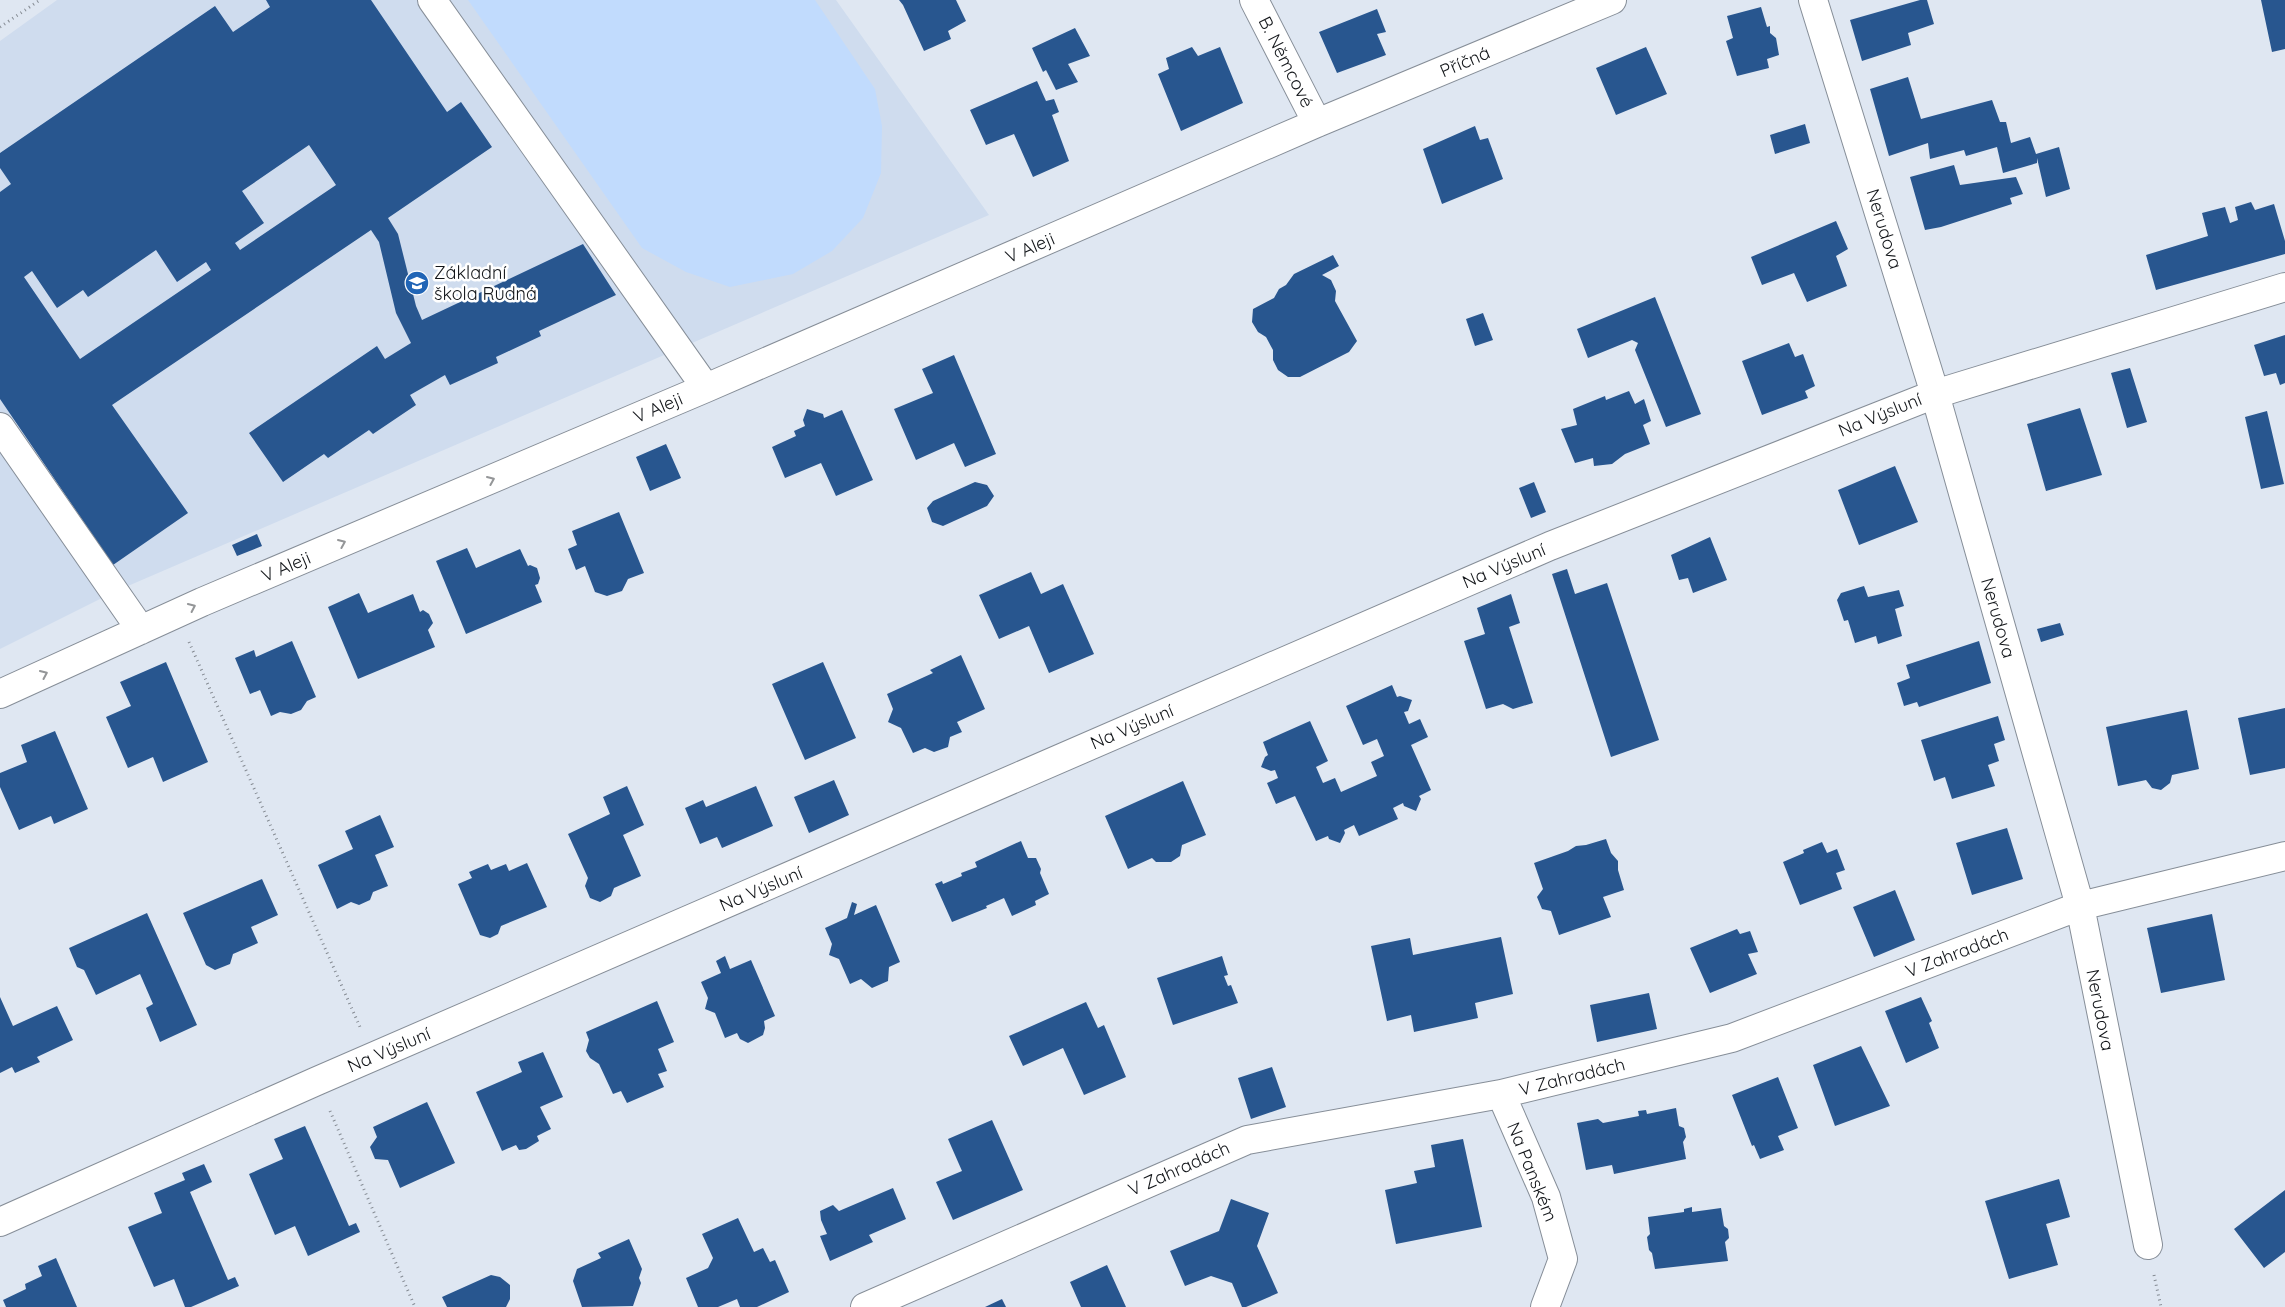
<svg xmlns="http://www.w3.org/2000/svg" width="2285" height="1307" font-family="Quicksand,sans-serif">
<rect width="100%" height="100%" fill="#dfe7f2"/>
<path fill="#cfdcee" d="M57 0H836L989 215 114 592 0 649V41Z"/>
<path fill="#c1dbfd" d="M468 0H815L875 89 882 126 881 173 863 218 832 251 793 274 730 287 686 272 642 248Z"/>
<path fill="#28568f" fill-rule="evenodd" d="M266 0H371L447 112 461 102 492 147 388 218 398 234 416 306 422 320 583 244 616 295 539 331 541 336 496 357 498 363 450 385 445 375 410 395 416 405 373 434 369 430 328 458 324 454 283 482 249 433 377 346 385 359 411 343 396 313 379 242 371 230 112 405 188 513 113 565 0 399V192L11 184 0 168V153L215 6 233 32 270 7ZM309 145 336 185 240 250 235 243 264 223 242 191ZM156 250 177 282 206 262 211 270 80 359 24 277 32 271 57 308 83 290 88 297Z
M899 0H956L966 21 948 31 951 39 924 51 903 5Z
M1920 0H1927L1934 24 1908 33 1911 45 1862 61 1850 20Z
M2261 0H2285V49L2272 52Z
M1761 7 1767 27 1770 26V33L1776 38 1779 55 1767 59 1769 68 1737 76 1726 41 1733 38 1727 16Z
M1377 9 1386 32 1377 34 1386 55 1337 73 1319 32Z
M1075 28 1090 56 1068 64 1078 82 1056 90 1046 70 1043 72 1032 48Z
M1192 47 1198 56 1220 47 1243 103 1181 131 1158 74 1169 69 1166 58Z
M1646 47 1667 94 1616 115 1596 68Z
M1908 77 1921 119 1992 100 2000 122H2006L2011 143 2030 137 2036 154 2059 147 2070 189 2046 197 2037 158V163L2003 173 1997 147 1966 156 1964 150 1930 159 1928 143 1889 156 1870 89Z
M1037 81 1046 101 1054 99 1059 112 1052 115 1069 161 1033 177 1014 134 986 145 970 110Z
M1805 124 1810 143 1775 154 1770 135Z
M1475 126 1480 140 1488 138 1503 179 1442 204 1423 149Z
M1954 165 1960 185 2016 177 2023 194 2010 198 2012 204 1941 227 1925 230 1910 177Z
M2251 202 2255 210 2274 204 2285 241V254L2156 290 2146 255 2208 236 2202 213 2225 207 2230 223 2238 220 2235 207Z
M1836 221 1848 249 1836 256 1847 286 1807 302 1794 273 1762 285 1751 257Z
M1333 255 1339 266 1322 275 1331 280 1336 291 1335 301 1357 341 1349 352 1300 377H1288L1278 370 1273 360V350L1266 337 1258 332 1252 322 1253 309 1274 298 1279 289 1286 285 1294 274Z
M1655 297 1701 414 1666 427 1635 350 1638 343 1632 340 1588 358 1577 329Z
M1483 313 1493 340 1475 346 1466 319Z
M2285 335V383L2280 385 2276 373 2264 376 2254 345Z
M1789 343 1795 357 1803 354 1815 386 1805 391 1808 398 1762 415 1742 361Z
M954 355 996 454 965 467 954 443 916 460 894 409 933 393 922 369Z
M2130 368 2147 422 2127 428 2111 373Z
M1629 391 1635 404 1644 399 1651 421 1643 425 1650 444 1625 454 1612 464 1594 466 1593 458 1575 463 1561 429 1577 425 1573 409 1605 396 1606 400Z
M2080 408 2102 475 2046 491 2027 424Z
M807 409 823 414 824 418 842 410 873 480 836 496 821 463 785 478 772 447 796 436 794 431 805 426 803 420Z
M2267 411 2284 484 2261 489 2245 417Z
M666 444 681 478 650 491 636 457Z
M1895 466 1918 522 1859 545 1838 490Z
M975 482 987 485 994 496 987 506 943 526 932 522 927 508 933 501Z
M1534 482 1546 512 1531 518 1519 488Z
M619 512 644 573 628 579 622 591 607 596 595 592 585 566 576 570 568 549 577 545 572 531Z
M257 534 262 546 237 556 232 545Z
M1710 537 1727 580 1693 593 1688 578 1679 580 1671 555Z
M467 548 476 568 520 549 528 566 530 565 537 568 540 578 538 584 535 585 542 602 466 634 436 561Z
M1567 569 1575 594 1607 583 1659 740 1611 757 1552 574Z
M1031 572 1041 594 1063 584 1094 654 1049 673 1029 626 999 639 979 595Z
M1864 586 1868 597 1899 590 1904 606 1895 609 1902 636 1878 644 1876 636 1855 643 1848 620 1844 621 1837 600 1841 593Z
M359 593 368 613 413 594 420 612 423 610 429 614 433 623 428 630 435 647 358 679 328 607Z
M1511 594 1520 623 1509 627 1533 703 1513 709 1503 704 1486 709 1464 641 1485 634 1477 608Z
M2060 623 2064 635 2041 642 2037 629Z
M292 641 316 697 307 701 301 710 291 714 280 712 271 716 260 690 250 694 235 658 254 650 256 657Z
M1979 641 1991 683 1919 707 1917 702 1904 706 1897 683 1910 678 1906 665Z
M961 655 985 709 957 722 962 732 950 737 948 747 934 752 925 748 913 753 901 728 888 722 893 709 887 694 933 673 930 670Z
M166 662 208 762 163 782 153 757 128 768 106 717 131 706 120 682Z
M823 662 856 738 805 760 772 684Z
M1392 685 1397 697 1400 696 1412 700 1408 711 1404 712 1409 724 1420 719 1428 737 1411 745 1431 790 1419 796 1421 799 1416 811 1404 806 1403 803 1393 808 1398 819 1359 836 1354 825 1344 830 1345 833 1340 843 1329 839 1328 836 1316 841 1295 796 1276 804 1267 783 1278 778 1275 770 1271 771 1261 767 1265 757 1268 755 1263 742 1310 721 1328 761 1316 767 1323 783 1335 778 1341 792 1377 776 1371 762 1384 756 1377 739 1363 745 1346 706Z
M2285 708V768L2250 775 2238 718Z
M2187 710 2199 769 2172 775 2170 783 2161 790 2152 788 2146 780 2118 786 2106 727Z
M1998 716 2005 740 1994 744 1999 761 1988 765 1995 786 1952 799 1945 777 1934 781 1921 740Z
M55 731 88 809 54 824 51 816 19 830 0 787V773L27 762 21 745Z
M834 780 849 815 809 833 794 797Z
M1183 781 1206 835 1182 845 1180 856 1171 862H1156L1152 858 1128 869 1105 816Z
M627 786 644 825 623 835 641 876 614 888 611 896 600 902 590 898 585 886 588 878 568 834 610 814 603 797Z
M756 786 773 826 722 848 717 837 700 844 685 808 703 800 706 807Z
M380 815 394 847 375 855 388 886 373 892 370 900 359 905 351 902 337 909 318 865 353 849 345 831Z
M2007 828 2023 879 1972 895 1956 843Z
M1606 839 1611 853 1618 861V870L1624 890 1603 897 1611 917 1559 935 1551 911 1542 909 1537 897 1543 889 1534 863 1568 851 1576 846 1586 845Z
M1021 841 1028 858H1036L1041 869 1040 873 1049 894 1035 901 1036 905 1012 916 1004 898 986 906 987 908 952 922 935 884 942 881 943 884 962 876 961 873 977 867 975 862Z
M1822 842 1827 853 1837 849 1845 870 1836 873 1842 889 1800 905 1783 862 1804 853 1803 850Z
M527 863 547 907 501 926 498 934 490 938 480 935 458 884 472 878 469 872 488 864 491 870 506 864 509 871Z
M262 879 278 915 251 927 258 943 233 954 230 964 215 970 206 965 183 913Z
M1895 890 1915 940 1874 957 1853 907Z
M852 902 857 904 854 915 876 905 900 962 889 967 888 981 872 988 861 979 850 984 839 959 829 955 832 944 825 928 847 918Z
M147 913 197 1025 160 1042 146 1008 153 1004 140 974 96 995 84 970 77 967 69 948Z
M2212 914 2225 980 2161 993 2147 928Z
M1737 929 1740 934 1750 931 1758 952 1748 954 1757 974 1710 993 1690 948Z
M1501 937 1513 994 1475 1003 1478 1018 1414 1032 1411 1015 1387 1021 1371 946 1410 938 1413 955Z
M725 956 730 969 751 960 775 1016 764 1021 765 1028 763 1035 748 1043 740 1039 737 1033 725 1038 715 1013 705 1009 708 998 701 982 721 973 716 961Z
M1222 956 1228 975 1224 976 1228 986 1231 985 1238 1003 1173 1025 1157 978Z
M1649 993 1657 1029 1597 1042 1590 1005Z
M0 997 13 1026 57 1006 73 1040 37 1057 40 1062 15 1073 12 1067 0 1073Z
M1921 997 1932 1021 1929 1023 1939 1048 1906 1063 1885 1011Z
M657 1001 674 1042 658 1049 667 1071 658 1074 664 1087 627 1103 621 1091 613 1094 599 1064 590 1058 586 1051 589 1040 586 1032Z
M1086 1002 1098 1028 1104 1025 1126 1077 1084 1095 1063 1048 1023 1066 1009 1036Z
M1861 1046 1890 1106 1835 1126 1813 1065Z
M543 1052 563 1097 540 1107 551 1129 537 1136 539 1141 526 1149 519 1150 516 1145 502 1151 476 1092 522 1072 518 1062Z
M1272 1067 1286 1107 1251 1119 1238 1078Z
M1778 1077 1798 1128 1778 1136 1784 1150 1760 1159 1754 1145 1752 1146 1732 1095Z
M427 1102 455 1163 400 1188 388 1160 375 1159 370 1147 377 1137 373 1127Z
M1676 1108 1679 1126 1684 1128 1686 1137 1683 1142 1686 1159 1614 1174 1612 1165 1586 1170 1577 1123 1598 1119 1603 1123 1639 1116 1638 1111 1646 1110 1647 1114Z
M992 1120 1023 1190 953 1220 936 1182 962 1171 948 1139Z
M305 1126 349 1226 356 1223 360 1232 308 1256 295 1226 275 1235 249 1174 283 1159 274 1139Z
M1463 1139 1482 1227 1396 1244 1385 1190 1417 1183 1414 1171 1435 1167 1431 1145Z
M204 1164 212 1182 190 1192 228 1280 235 1277 239 1286 191 1307H185L174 1279 154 1287 128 1227 162 1213 154 1193 185 1180 182 1173Z
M2059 1179 2070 1217 2046 1224 2058 1265 2009 1279 1985 1201Z
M893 1188 906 1219 869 1235 873 1242 830 1261 820 1236 827 1234 821 1220 820 1211 833 1205 839 1211Z
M2285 1190V1252L2264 1268 2234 1229Z
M1231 1199 1269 1213 1257 1246 1278 1293 1246 1307H1242L1232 1283 1211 1276 1185 1286 1170 1251 1219 1231Z
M1692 1207V1212L1721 1208 1724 1226 1728 1229 1729 1238 1725 1242 1728 1261 1655 1269 1652 1253 1649 1250 1647 1237 1650 1234 1648 1217 1684 1212V1209Z
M738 1218 754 1252 763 1248 770 1262 775 1260 789 1292 757 1307H740L737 1299 718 1307H698L686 1278 708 1268 713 1258 702 1234Z
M629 1239 642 1269 639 1278 641 1283 633 1306 582 1307 573 1281 577 1269 601 1258 598 1253Z
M56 1258 77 1307H6L3 1300 26 1289 25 1284 42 1276 38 1266Z
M1107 1265 1126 1307H1081L1070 1282Z
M491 1275 500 1277 510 1285V1299L506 1307H447L442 1297Z
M1002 1299 1006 1307H985Z"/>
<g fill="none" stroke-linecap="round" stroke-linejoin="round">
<g stroke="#868e98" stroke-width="30">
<path id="minor" d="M432 0 706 388
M1254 0 1317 123
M1813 0 1935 394 2080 906 2148 1245
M0 427 141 630
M0 694 202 602 706 388 1317 123 1612 0
M1501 1094 1546 1197 1563 1259 1545 1307
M0 1222 317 1081 1550 546 1935 394 2285 287
M865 1307 1247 1140 1501 1094 1732 1038 2080 906 2285 856"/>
</g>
<path stroke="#858b93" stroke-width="3" stroke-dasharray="1 4" stroke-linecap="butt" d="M0 27 40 0
M189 642 360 1027
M330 1111 415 1307
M2154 1275 2161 1307"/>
<use href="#minor" stroke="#fff" stroke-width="28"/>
</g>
<defs><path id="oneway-chevron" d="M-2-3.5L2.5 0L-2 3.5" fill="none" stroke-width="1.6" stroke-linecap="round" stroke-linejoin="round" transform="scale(1.25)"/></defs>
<g stroke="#949698">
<use href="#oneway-chevron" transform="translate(491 480) rotate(-23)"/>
<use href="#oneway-chevron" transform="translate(342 543) rotate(-23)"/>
<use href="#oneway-chevron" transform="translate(192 607) rotate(-25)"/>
<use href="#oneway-chevron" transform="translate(44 674) rotate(-24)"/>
</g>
<defs>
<g id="school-disc" transform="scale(1.25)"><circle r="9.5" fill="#2165b6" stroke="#fff"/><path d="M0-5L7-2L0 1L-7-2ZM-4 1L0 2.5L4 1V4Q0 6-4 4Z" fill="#fff"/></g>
</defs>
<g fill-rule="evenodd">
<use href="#school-disc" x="417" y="283"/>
</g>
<g text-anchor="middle" stroke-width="5" stroke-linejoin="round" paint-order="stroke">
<g font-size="18" fill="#121519" stroke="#fff">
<text transform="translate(1286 62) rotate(63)" y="6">B. Němcové</text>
<text transform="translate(1465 62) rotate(-23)" y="6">Příčná</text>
<text transform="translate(1884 229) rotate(73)" y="6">Nerudova</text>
<text transform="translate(1030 248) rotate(-23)" y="6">V Aleji</text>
<text transform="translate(658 408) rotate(-23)" y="6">V Aleji</text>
<text transform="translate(1880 415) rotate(-22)" y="6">Na Výsluní</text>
<text transform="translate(1504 566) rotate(-23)" y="6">Na Výsluní</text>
<text transform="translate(286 567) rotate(-23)" y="6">V Aleji</text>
<text transform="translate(1998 618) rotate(74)" y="6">Nerudova</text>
<text transform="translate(1132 727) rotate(-23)" y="6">Na Výsluní</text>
<text transform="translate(761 889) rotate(-23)" y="6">Na Výsluní</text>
<text transform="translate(1957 953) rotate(-21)" y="6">V Zahradách</text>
<text transform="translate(2100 1010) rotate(79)" y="6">Nerudova</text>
<text transform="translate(389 1050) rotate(-23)" y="6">Na Výsluní</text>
<text transform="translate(1572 1077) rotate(-14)" y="6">V Zahradách</text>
<text transform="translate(1179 1169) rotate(-24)" y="6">V Zahradách</text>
<text transform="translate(1532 1172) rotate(68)" y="6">Na Panském</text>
</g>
<g font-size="18" fill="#121519" stroke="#fff" text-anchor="start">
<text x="434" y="279">Základní<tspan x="434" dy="21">škola Rudná</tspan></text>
</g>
</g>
</svg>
